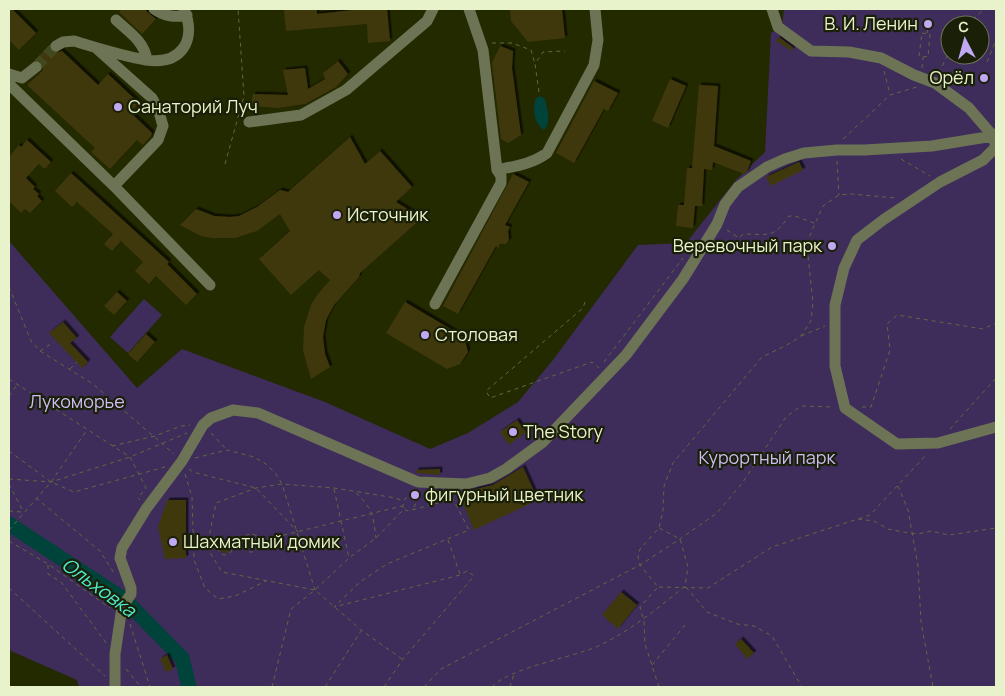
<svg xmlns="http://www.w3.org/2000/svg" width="1005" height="696" font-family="Manrope,sans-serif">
<defs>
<filter id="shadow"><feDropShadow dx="2.5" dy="-2.5" stdDeviation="0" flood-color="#0009"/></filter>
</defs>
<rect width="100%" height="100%" fill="#232a00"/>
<path fill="#3e2d5b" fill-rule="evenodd" d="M784 9H996V687H79L77 680 11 651 9 646V241L137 388 182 349 325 402 430 449 468 433 518 402 553 360 638 245 686 243 736 180 765 152 771 33 782 26ZM950 25H980V55H950Z
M144 299 162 315 128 353 110 337Z"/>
<path fill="#00433a" d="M540 96 545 99C547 109 552 122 544 130 534 124 532 109 536 98Z"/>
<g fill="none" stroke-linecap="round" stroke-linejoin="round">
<path stroke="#00433a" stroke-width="15" d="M9 524 125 600 182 658 189 687"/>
</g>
<path fill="#40380a" filter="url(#shadow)" d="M9 9H12L36 33 19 50 9 40Z
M122 9H144L156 19 142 34 119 12Z
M298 9H317V14L353 10 352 9H387L390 41 368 43 367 24 286 31 284 10Z
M510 9H562L565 38 528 42 511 21Z
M779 37 793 48 792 51 776 41Z
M49 45V49L52 52 56 53 62 51 98 85 108 74 139 103 130 112 152 133 151 136 143 145 137 140 110 169 91 152 95 148 27 85 43 70 42 63 35 60Z
M500 46 513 51 512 68 521 135 508 143 501 139 492 63Z
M338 61 348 74 336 87 305 104 278 108 251 106 253 94 288 95 283 70 305 68 308 89 325 79 323 73Z
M670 79 686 86 668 128 652 121Z
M594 81 618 93 608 111 604 109 574 163 556 153Z
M699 85 718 86 714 146 751 161 747 172 744 174 713 162 712 170 704 169 702 206H695L693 228 676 226 678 205H684L687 168H692Z
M350 137 365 164 380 151 412 187 396 202 422 218 360 273 359 277 334 305 326 320 323 337 325 354 330 367 311 379 303 350 304 327 311 305 317 295 330 280 319 270 291 295 259 259 290 231 280 214 257 231 235 238H212L201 236 180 225 196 209 214 216 230 217 239 216 257 207 280 190 288 192Z
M27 140 51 162 45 169 39 164 26 178 35 187 33 189 39 194 37 196 42 201 30 213 25 209 21 213 9 201V157L19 145 21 147Z
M799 162 803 170 771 186 766 177Z
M71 173 169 262 167 264 197 294 186 305 156 276 149 284 135 271 143 262 121 241 112 251 104 244 113 234 77 202 72 207 55 191Z
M513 174 529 182 505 225 510 227 508 231 509 240 506 244H500L498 248 496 246 458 314 443 306Z
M117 292 127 301 114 315 104 306Z
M405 302 464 337 468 352 460 364 447 369 386 333Z
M63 322 77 338 70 343 88 362 82 368 49 333Z
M146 334 155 342 137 362 128 354Z
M517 420 526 432 509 445 500 432Z
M523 467 538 500 474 530 460 496 476 489 493 485Z
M440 469V475L416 473V470Z
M167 500H186V558L165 559 158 527Z
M220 548a5 5 0 1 1 10 0a5 5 0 1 1-10 0Z
M621 592 637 605 618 629 602 615Z
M741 639 754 653 747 659 735 644Z
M167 655 173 669 166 672 160 659Z"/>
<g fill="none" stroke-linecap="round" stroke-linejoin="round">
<path stroke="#41481e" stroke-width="11" stroke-dasharray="11 5.5" stroke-linecap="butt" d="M36 67 56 46"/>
<path stroke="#60683f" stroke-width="1" stroke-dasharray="4 4" stroke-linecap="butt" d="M967 25 984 9
M922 33 930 34 928 57 919 56Z
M927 33 928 26
M492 43H512L531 50 535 64
M987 62 996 40
M922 68 923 57
M884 71 890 94
M939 73 950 50
M539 92 535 64 543 52 565 51
M843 139 890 95 917 87
M901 159 930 176
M837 161 839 195
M225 164 244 96 238 9
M727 230 739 238 743 234C769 234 773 239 789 216H795L814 223
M9 287 31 341 40 351 93 384 174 454
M585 302 583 308 486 391 490 398 592 362 599 368
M801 336 825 326
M40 351 54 342
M604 362 683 258
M70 369 77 362
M9 379 130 457 146 488 138 498 140 500
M9 396 17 385
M862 407H871L890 350 887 324 897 315 983 329 996 323
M950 429 996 378
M211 433 227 450
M112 446 155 436 181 426 190 425
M9 451 51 482 74 492 165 467
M195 458 227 450 254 457 266 464 276 474 282 484 315 590
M189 469 193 472 256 488 298 532
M185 474 192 497 194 560 205 588 218 599 235 596 266 581
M9 479 51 482 130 457 187 433
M9 484 23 511
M898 486 908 510 918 566 921 622 933 687
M334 489 349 558
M356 493C373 509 373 515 376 538
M36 498 100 551 114 573
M403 508V501L406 498H411L416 503 413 509
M9 511 22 512
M858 519 874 521 888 529 903 532 918 534 931 531 949 535 996 528
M9 530 51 482 87 430
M242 543a9 9 0 1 1 18 0a9 9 0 1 1-18 0Z
M448 540 460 574
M9 541 48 564 110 608
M260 541 402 506
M218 548a7 7 0 1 1 14 0a7 7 0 1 1-14 0Z
M234 547 242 546
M209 550 218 549
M48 565V574L61 582 107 644
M659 587 708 588 772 547 870 515 927 454
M686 587 707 612 737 624 754 626 772 636 802 687
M9 588 105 676
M130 624 150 687
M402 659 361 630 315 590 222 572 209 551V537L216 503 256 488 282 484 334 488 396 498 403 501
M652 665 685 625
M126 669 141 687
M272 687 291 609 315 590 349 558 376 538 403 510
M325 687 361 631
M384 687 403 659 474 576 467 571 460 575 334 607 360 582 387 564 469 530 453 499 408 511 404 509
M424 687 441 669 640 565 680 539 717 513 743 482 786 417 801 406 833 407
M492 687C509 668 570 658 596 647 629 632 657 609 685 586L688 567 680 539 659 528
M510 687 514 674
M659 687 645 644 644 621 640 607 658 587 640 565 638 557 640 549 659 528 663 510 664 486 673 463 762 357 785 346 800 337 811 321 813 303 808 255 810 235 823 206 839 195 851 194 896 198"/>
<path stroke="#6d7455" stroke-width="11" d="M154 9C163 16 176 18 187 15
M772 9 778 27 811 51 849 52 881 58 914 75 935 83 969 108 993 136 996 147 983 160 940 182 883 220 857 240 844 268 835 305V366L845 408 897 444 938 443 996 427
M116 20C129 32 144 41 147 60
M56 46 63 42 74 41C97 48 122 56 146 60 182 65 197 40 184 9
M96 48 152 98 159 112 163 126 158 140 114 186
M9 74 22 78 36 67
M9 84 114 186 210 285
M249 122 301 115 346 90 427 21 433 9
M497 170C515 166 532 164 547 153L594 65 598 40 595 9
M435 304 501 183V176L497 170 483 50 469 9
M115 687V654L122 607 131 594V588L120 558 122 548 146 509 182 461 203 425 211 418 233 410 258 413 418 482 466 484 490 478 506 469 543 442 626 355 683 279 717 224 725 204 738 187 767 167 785 159 804 153 837 150H864L932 146 993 136 996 134"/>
</g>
<g fill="#c1a8f3" stroke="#1a1f07" stroke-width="2">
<circle cx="928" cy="24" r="5"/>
<circle cx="984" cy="78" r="5"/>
<circle cx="118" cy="107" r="5"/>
<circle cx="337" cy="215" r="5"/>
<circle cx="832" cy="246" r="5"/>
<circle cx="425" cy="335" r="5"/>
<circle cx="513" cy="432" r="5"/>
<circle cx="415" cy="495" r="5"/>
<circle cx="173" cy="542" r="5"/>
</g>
<g text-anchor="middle" stroke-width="4.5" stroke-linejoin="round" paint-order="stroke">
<g font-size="18" fill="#e8f2cb" stroke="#1a1f07" text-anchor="start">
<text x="918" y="30" text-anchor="end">В. И. Ленин</text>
<text x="974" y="84" text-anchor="end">Орёл</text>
<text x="128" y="113">Cанаторий Луч</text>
<text x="347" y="221">Источник</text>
<text x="822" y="252" text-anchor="end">Веревочный парк</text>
<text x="435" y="341">Столовая</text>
<text x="523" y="438">The Story</text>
<text x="425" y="501">фигурный цветник</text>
<text x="183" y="548">Шахматный домик</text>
</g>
<g font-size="18" fill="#cebcf5" stroke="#1a1f07">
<text x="77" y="408">Лукоморье</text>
<text x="767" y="464">Курортный парк</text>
</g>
<g font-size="19" font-style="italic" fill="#4deacf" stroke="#1a1f07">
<text transform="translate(99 587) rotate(36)" y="7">Ольховка</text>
</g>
</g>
<rect width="1005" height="696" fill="none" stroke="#e8f2cb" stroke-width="20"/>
<g transform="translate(965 40) rotate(354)"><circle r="24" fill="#1a1f07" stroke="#6c7355"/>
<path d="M0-4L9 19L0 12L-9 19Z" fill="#c1a8f3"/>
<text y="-8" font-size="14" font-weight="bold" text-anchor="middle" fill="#e8f2cb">С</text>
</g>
</svg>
